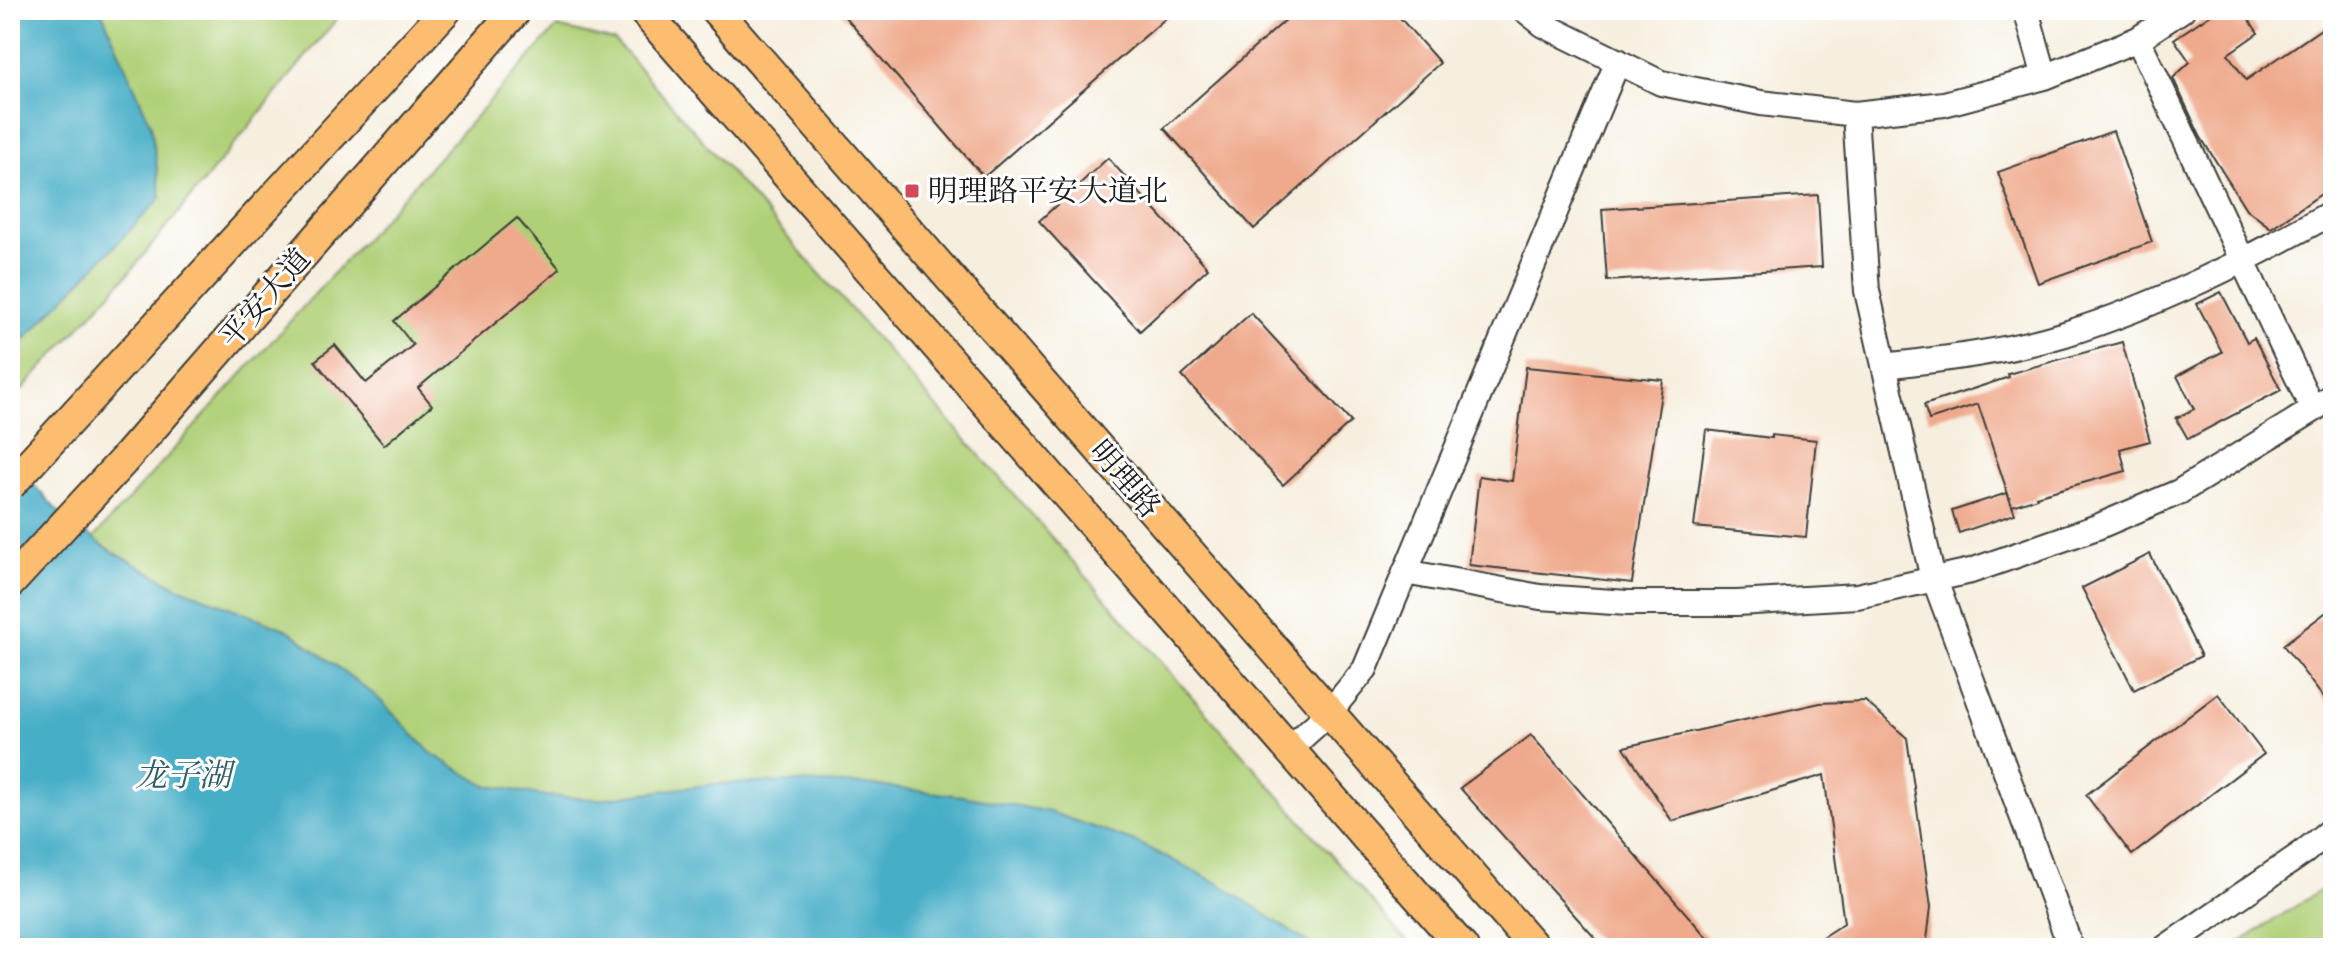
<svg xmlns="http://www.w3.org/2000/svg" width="2343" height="958" font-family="Cardo,'Noto Serif SC',serif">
<rect width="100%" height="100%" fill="#fff"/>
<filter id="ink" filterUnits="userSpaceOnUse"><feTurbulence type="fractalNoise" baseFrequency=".0125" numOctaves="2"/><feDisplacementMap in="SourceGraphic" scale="16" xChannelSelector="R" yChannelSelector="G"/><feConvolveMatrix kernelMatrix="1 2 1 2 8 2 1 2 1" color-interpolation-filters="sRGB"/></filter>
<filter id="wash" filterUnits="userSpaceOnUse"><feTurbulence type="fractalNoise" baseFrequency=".006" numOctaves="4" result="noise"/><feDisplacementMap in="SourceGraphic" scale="32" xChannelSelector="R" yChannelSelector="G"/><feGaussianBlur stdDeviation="1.8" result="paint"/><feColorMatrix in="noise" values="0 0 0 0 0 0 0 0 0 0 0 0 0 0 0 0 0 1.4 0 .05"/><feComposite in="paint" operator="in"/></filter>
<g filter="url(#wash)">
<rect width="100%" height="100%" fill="#f6eede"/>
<path fill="#b0d078" stroke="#66764a" stroke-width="2" d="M10 10H344L129 273 10 403Z
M557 27 615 41 1413 948H10V630Z
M2333 882V948H2231Z"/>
<path fill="#47aec7" stroke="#326572" stroke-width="2" d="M10 10H101L151 125 161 198 17 347 10 362Z
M10 459 66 520 113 552 178 587 288 630 376 696 431 753 485 785 546 796 599 799 713 784 794 782 870 785 963 796 1050 812 1138 843 1220 884 1316 948H10Z"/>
<g id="blocks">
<path fill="#efaa8d" d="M839 10H1175L984 177Z
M1297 10H1393L1440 63 1254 229 1164 128Z
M2217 10H2243L2258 33 2228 54 2246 80 2333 21V186L2271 228 2246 209 2200 136 2173 78 2190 62 2174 39Z
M2113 131 2152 242 2038 283 1998 172Z
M1108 158 1208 268 1140 331 1039 221Z
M1818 195 1822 267 1607 281 1602 209Z
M517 218 560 269 418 388 432 405 384 445 315 361 335 345 366 383 413 345 394 321Z
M2221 292 2247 342 2254 338 2281 390 2188 439 2176 418 2194 409 2177 376 2222 352 2197 304Z
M1251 313 1351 422 1283 485 1182 376Z
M2122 342 2150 441 2120 449 2126 471 2036 496 2037 498 2012 506 1978 404 1929 420 1924 405 2009 377 2008 374Z
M1526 367 1663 380 1632 583 1469 565 1479 476 1512 481Z
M1706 430 1772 438V435L1816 440 1806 537 1694 527Z
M2007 493 2015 514 1959 533 1952 511Z
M2150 554 2201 656 2134 690 2082 588Z
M2333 607V710L2283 645Z
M2218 694 2264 754 2132 855 2086 795Z
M1865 701 1907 738 1931 907 1926 948H1805L1844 923 1824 775 1672 821 1624 747 1820 703Z
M1531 735 1716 948H1604L1460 788Z"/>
</g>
</g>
<g filter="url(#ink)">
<use href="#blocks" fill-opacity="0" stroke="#3d3c39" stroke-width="2"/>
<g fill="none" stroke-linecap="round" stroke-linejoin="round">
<g stroke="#3d3c39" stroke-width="28">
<path id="minor" d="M1525 10 1544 25 1661 83 1761 103 1855 114 1944 104 2045 77 2138 39 2182 10
M2026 10 2045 77
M2138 39 2313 410
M1855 114 1867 291 1931 570 2071 948
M1884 366C1945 359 2006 352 2065 334 2159 305 2247 260 2333 212
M1405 572 1540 597 1628 603H1737L1857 596 1971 571 2097 527 2179 492 2313 410 2333 395
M1290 748 1329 713 1365 669 1618 61
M2165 948 2304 852 2333 828"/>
</g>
<g stroke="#3d3c39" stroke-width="34">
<path id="major" d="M643 10 1463 948
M716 10 1535 948
M78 411 446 10
M10 583 123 461 516 10"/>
</g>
<use href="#minor" stroke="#fff" stroke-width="24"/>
<use href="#major" stroke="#fcbd6f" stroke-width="30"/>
<g stroke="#3d3c39" stroke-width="34" stroke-linecap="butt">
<path id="major-bridge" d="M10 485 78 411"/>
</g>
<use href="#major-bridge" stroke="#fcbd6f" stroke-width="30"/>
</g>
</g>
<rect fill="#d1495b" stroke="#fff" stroke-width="3" x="904" y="183" width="16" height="16" rx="4"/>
<g text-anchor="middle" stroke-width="6" stroke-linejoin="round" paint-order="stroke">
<g font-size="30" fill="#1c1c1c" stroke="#fff" text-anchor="start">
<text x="928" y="201">明理路平安大道北</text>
</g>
<g font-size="30" fill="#1c1c1c" stroke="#fff">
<text transform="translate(265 298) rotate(-49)" y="10">平安大道</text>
<text transform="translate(1125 479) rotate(49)" y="10">明理路</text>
</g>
<g font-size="32" font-style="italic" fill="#2f5e69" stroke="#fff">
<text x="183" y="786">龙子湖</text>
</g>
</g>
<rect width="2343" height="958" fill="none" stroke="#fff" stroke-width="40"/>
</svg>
